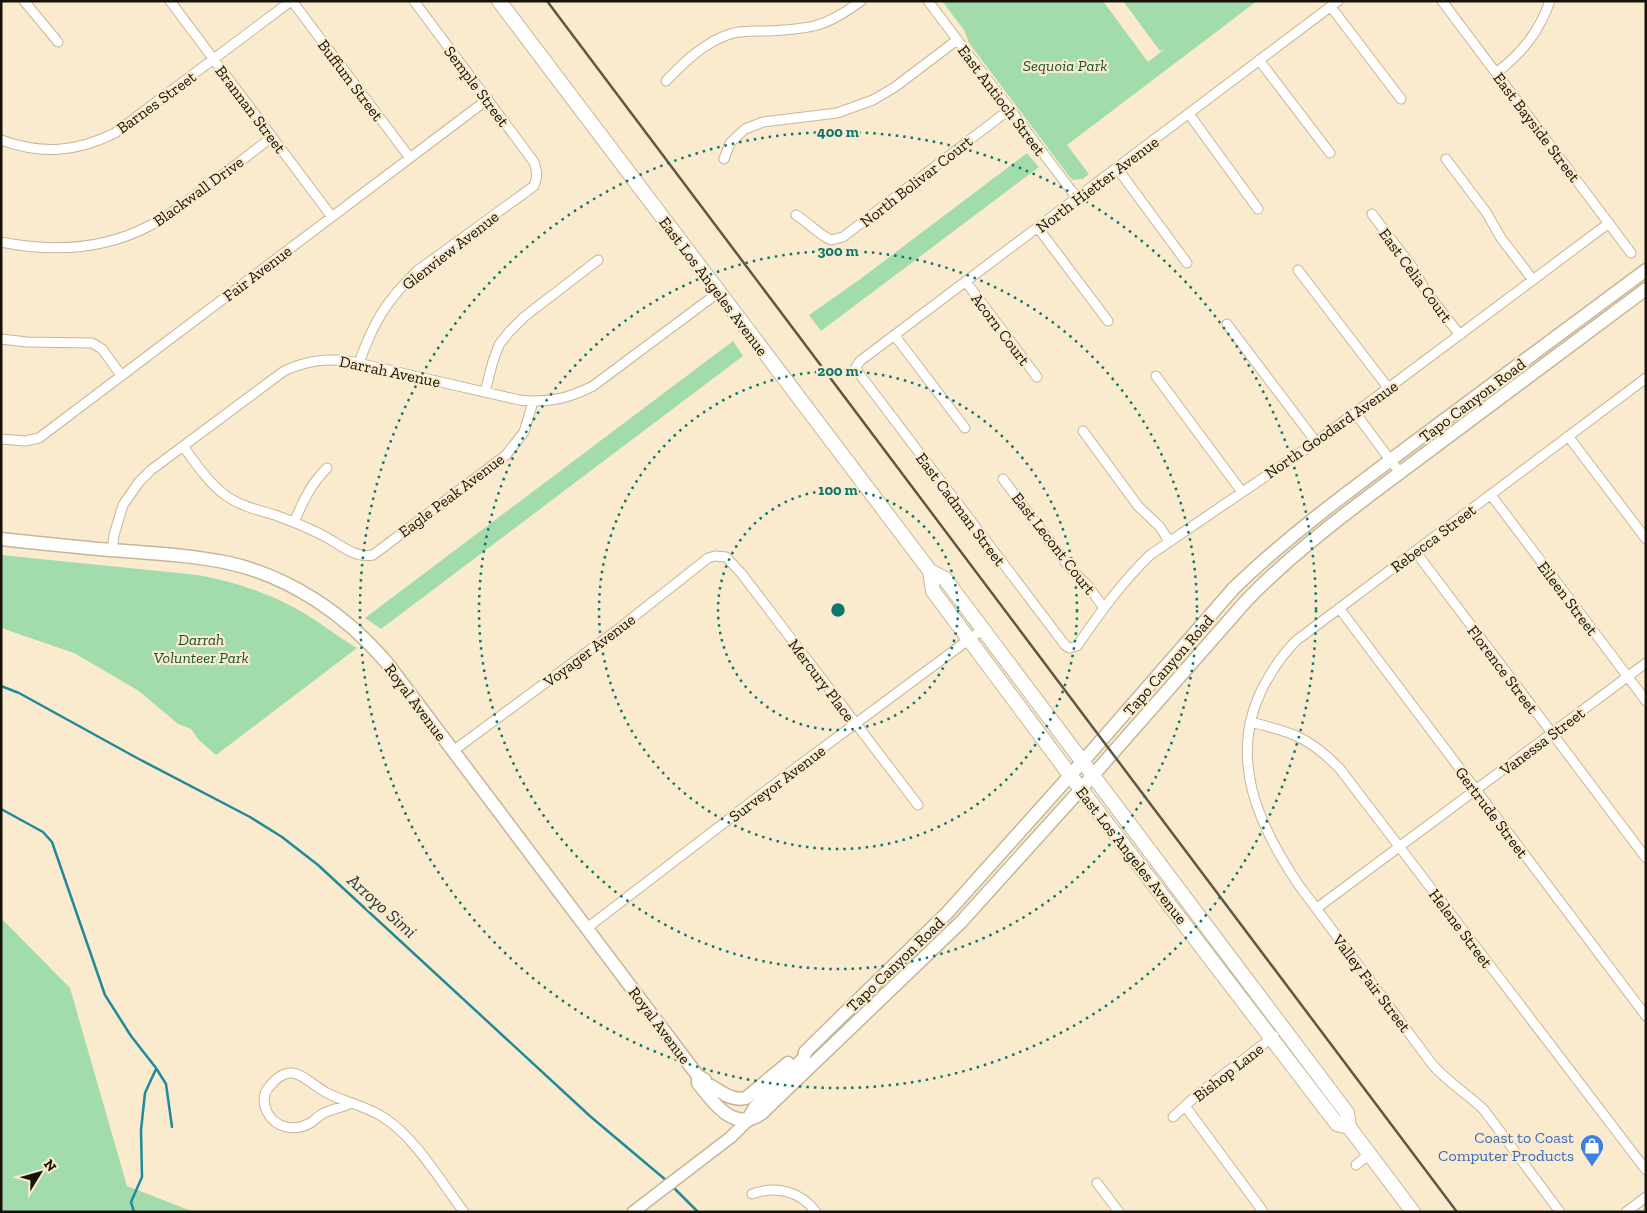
<svg xmlns="http://www.w3.org/2000/svg" width="1647" height="1213" font-family="'Zilla Slab',serif">
<rect width="100%" height="100%" fill="#fbebce"/>
<path fill="#a2dcad" d="M942 1H1103L1148 62 1166 48 1160 51 1123 1H1257L1067 145 1089 174 1083 179 1072 180 969 43 964 30Z
M1027 153 1039 167 821 331 809 315 859 280Z
M733 341 743 356 381 629 365 618Z
M1 555 198 575C235 582 270 593 302 612 321 623 338 637 357 648L216 755 199 740 191 729 178 724 139 691 74 653 1 628Z
M1 918 70 988 127 1186 194 1212H1Z"/>
<g fill="none" stroke-linecap="round" stroke-linejoin="round">
<path stroke="#208a9b" stroke-width="2.5" d="M1 686 19 693 137 758 250 817 282 837 318 865 591 1117 667 1181
M1 809 43 832 52 842 105 995 131 1036 156 1068 166 1084 172 1127
M673 1187 698 1212
M134 1212 131 1202 142 1177 141 1130 145 1093 156 1069"/>
<g stroke="#c5b699" stroke-width="11">
<path id="minor" d="M24 1 58 42
M170 1 332 217
M292 1 410 158
M928 1 1077 198
M1338 1 860 361 856 367 858 372 1065 645 1069 648 1077 646C1099 614 1122 582 1150 555L1316 442 1609 223
M1442 1 1631 253
M1331 7 1401 99
M1259 60 1330 153
M1496 73C1522 53 1539 32 1550 1
M666 81C684 62 705 42 730 34 742 30 756 31 768 31 811 29 826 27 861 1
M1189 114 1258 209
M1 140C43 155 76 152 115 133L291 1
M724 159 730 143 745 129 763 122 837 113 873 100 895 87 957 40
M1446 159 1486 212 1501 238 1533 280
M1117 168 1187 263
M1372 214 1413 268 1427 293 1460 335
M796 215C808 222 818 234 831 240L843 237 1010 109
M1038 228 1108 321
M1 242C51 252 103 250 149 226 170 216 187 201 205 188 228 171 250 154 272 137
M1298 270 1389 389
M966 282 1037 377
M1227 324 1316 442
M895 336 965 428
M1 339 27 342 92 343 102 349 121 375
M359 363C373 323 386 301 417 271L534 186C538 177 537 172 534 162L414 1
M1156 376 1242 492
M485 392 493 361 499 345 509 332 524 317 598 260
M1356 414 1400 473
M1083 431 1138 506 1160 527 1169 541
M1568 436 1646 539
M1 439 25 441 39 438 488 99
M183 446C196 464 208 482 225 495 240 506 258 510 275 515 294 522 313 529 331 540 345 548 356 558 373 555L506 455 524 432 533 402
M1003 479 1069 567 1088 586 1104 608
M1491 495 1646 701
M294 522C304 500 310 485 327 468
M112 550 114 535 123 505 139 482 151 470 284 371C306 361 325 358 349 361L519 400C547 403 568 399 593 386L719 292
M1415 551 1646 858
M1339 608 1646 1016
M1250 722C1292 732 1309 737 1340 769L1646 1170
M453 751 617 630 708 558 715 556 726 557 741 573 918 805
M1317 908 1646 663
M587 928 793 770 983 629
M349 1104C341 1108 332 1109 324 1113 319 1115 316 1119 312 1122 296 1132 276 1129 267 1112 263 1103 263 1094 269 1087 292 1058 305 1081 327 1093 346 1103 368 1106 386 1119 416 1139 441 1182 464 1212
M1185 1106 1262 1210
M1173 1117 1198 1094 1274 1036
M1356 1165 1369 1154
M1097 1183 1119 1212
M752 1194C776 1185 800 1191 816 1212
M1560 1212 1484 1110C1468 1094 1447 1082 1432 1064L1298 884C1258 824 1228 759 1262 689 1272 670 1282 654 1297 640L1646 378
M1626 1212 1646 1197"/>
</g>
<g stroke="#c5b699" stroke-width="14">
<path id="tertiary" d="M633 1212 731 1137 747 1121"/>
</g>
<g stroke="#c5b699" stroke-width="15">
<path id="secondary" d="M1 539C38 543 75 547 111 550 151 553 190 555 229 563 291 577 346 615 387 663L698 1076 705 1080
M698 1076V1083C714 1104 735 1133 762 1113L961 922 1081 789 1246 601C1298 547 1361 502 1421 457 1496 401 1571 345 1646 289
M711 1086C723 1093 732 1101 746 1098L788 1063
M747 1121 755 1107 804 1058 805 1052 947 913 1092 751 1234 588C1291 533 1356 486 1420 438 1495 382 1571 326 1646 270"/>
</g>
<g stroke="#c5b699" stroke-width="16">
<path id="primary" d="M499 1 930 571 945 579 1347 1113 1349 1127 1413 1212
M930 571 933 591 1070 775 1337 1124 1349 1127"/>
</g>
<use href="#minor" stroke="#fff" stroke-width="9"/>
<use href="#tertiary" stroke="#fff" stroke-width="11"/>
<use href="#secondary" stroke="#fff" stroke-width="12"/>
<use href="#primary" stroke="#fff" stroke-width="14"/>
<path stroke="#5f5646" stroke-width="2.5" d="M547 1 1457 1212"/>
</g>
<g fill="none" stroke="#0f766e" stroke-width="2.5" stroke-dasharray="2.5 5">
<circle cx="838" cy="610" r="120"/>
<circle cx="838" cy="610" r="239"/>
<circle cx="838" cy="610" r="359"/>
<circle cx="838" cy="610" r="478"/>
</g>
<defs>
<g id="shop-pin" transform="scale(1.25)"><path d="M0 17L-7.5 6A9.5 9.5 0 1 1 7.5 6Z" fill="#3f7fe0" stroke="#fbebce"/><path d="M-5-2.5h2.3a2.7 3.5 0 0 1 5.4 0H5L5.5 6h-11ZM-1.5-2.5h3a1.5 2.3 0 0 0-3 0Z" fill="#fff"/></g>
</defs>
<g fill-rule="evenodd">
<use href="#shop-pin" x="1592" y="1146"/>
</g>
<g text-anchor="middle" stroke-width="4.5" stroke-linejoin="round" paint-order="stroke">
<g font-size="16" font-style="italic" fill="#175329" stroke="#fbebce">
<text x="1065" y="71">Sequoia Park</text>
<text x="201" y="645">Darrah<tspan x="201" dy="18">Volunteer Park</tspan></text>
</g>
<g font-size="16" fill="#171207" stroke="#fbebce">
<text transform="translate(351 80) rotate(53)" y="6">Buffum Street</text>
<text transform="translate(477 86) rotate(53)" y="6">Semple Street</text>
<text transform="translate(1002 100) rotate(53)" y="6">East Antioch Street</text>
<text transform="translate(156 102) rotate(-36)" y="6">Barnes Street</text>
<text transform="translate(251 109) rotate(53)" y="6">Brannan Street</text>
<text transform="translate(1537 127) rotate(53)" y="6">East Bayside Street</text>
<text transform="translate(916 181) rotate(-38)" y="6">North Bolivar Court</text>
<text transform="translate(1097 184) rotate(-37)" y="6">North Hietter Avenue</text>
<text transform="translate(198 191) rotate(-36)" y="6">Blackwall Drive</text>
<text transform="translate(450 250) rotate(-38)" y="6">Glenview Avenue</text>
<text transform="translate(257 273) rotate(-37)" y="6">Fair Avenue</text>
<text transform="translate(1416 275) rotate(54)" y="6">East Celia Court</text>
<text transform="translate(714 286) rotate(53)" y="6">East Los Angeles Avenue</text>
<text transform="translate(1001 329) rotate(53)" y="6">Acorn Court</text>
<text transform="translate(390 371) rotate(12)" y="6">Darrah Avenue</text>
<text transform="translate(1472 400) rotate(-37)" y="6">Tapo Canyon Road</text>
<text transform="translate(1331 429) rotate(-35)" y="6">North Goodard Avenue</text>
<text transform="translate(451 495) rotate(-37)" y="6">Eagle Peak Avenue</text>
<text transform="translate(961 509) rotate(53)" y="6">East Cadman Street</text>
<text transform="translate(1433 538) rotate(-37)" y="6">Rebecca Street</text>
<text transform="translate(1054 543) rotate(52)" y="6">East Lecont Court</text>
<text transform="translate(1568 598) rotate(53)" y="6">Eileen Street</text>
<text transform="translate(589 650) rotate(-37)" y="6">Voyager Avenue</text>
<text transform="translate(1168 665) rotate(-49)" y="6">Tapo Canyon Road</text>
<text transform="translate(1503 669) rotate(53)" y="6">Florence Street</text>
<text transform="translate(822 680) rotate(53)" y="6">Mercury Place</text>
<text transform="translate(416 702) rotate(53)" y="6">Royal Avenue</text>
<text transform="translate(1542 741) rotate(-37)" y="6">Vanessa Street</text>
<text transform="translate(777 783) rotate(-37)" y="6">Surveyor Avenue</text>
<text transform="translate(1492 812) rotate(53)" y="6">Gertrude Street</text>
<text transform="translate(1132 855) rotate(52)" y="6">East Los Angeles Avenue</text>
<text transform="translate(1461 928) rotate(53)" y="6">Helene Street</text>
<text transform="translate(895 964) rotate(-44)" y="6">Tapo Canyon Road</text>
<text transform="translate(1372 983) rotate(53)" y="6">Valley Fair Street</text>
<text transform="translate(660 1025) rotate(53)" y="6">Royal Avenue</text>
<text transform="translate(1228 1072) rotate(-38)" y="6">Bishop Lane</text>
</g>
<g font-size="16" fill="#366cbe" stroke="#fbebce" text-anchor="end">
<text x="1574" y="1143">Coast to Coast<tspan x="1574" dy="18">Computer Products</tspan></text>
</g>
<g font-size="18" font-style="italic" fill="#1c3439" stroke="#fbebce">
<text transform="translate(382 906) rotate(42)" y="6">Arroyo Simi</text>
</g>
</g>
<circle cx="838" cy="610" r="8" fill="#0f766e" stroke="#fbebce" stroke-width="2.5"/>
<g font-size="15" text-anchor="middle" font-weight="bold" fill="#0f766e" stroke="#fbebce" stroke-width="4.5" stroke-linejoin="round" paint-order="stroke">
<text x="838" y="137">400 m</text>
<text x="838" y="256">300 m</text>
<text x="838" y="376">200 m</text>
<text x="838" y="495">100 m</text>
</g>
<rect width="1647" height="1213" fill="none" stroke="#171207" stroke-width="5"/>
<g transform="translate(40 1173) rotate(53)" stroke="#fbebce" stroke-width="4" paint-order="stroke">
<path d="M0-4L9 19L0 12L-9 19Z" fill="#171207"/>
<text y="-8" font-size="14" font-weight="bold" text-anchor="middle" fill="#171207">N</text>
</g>
</svg>
